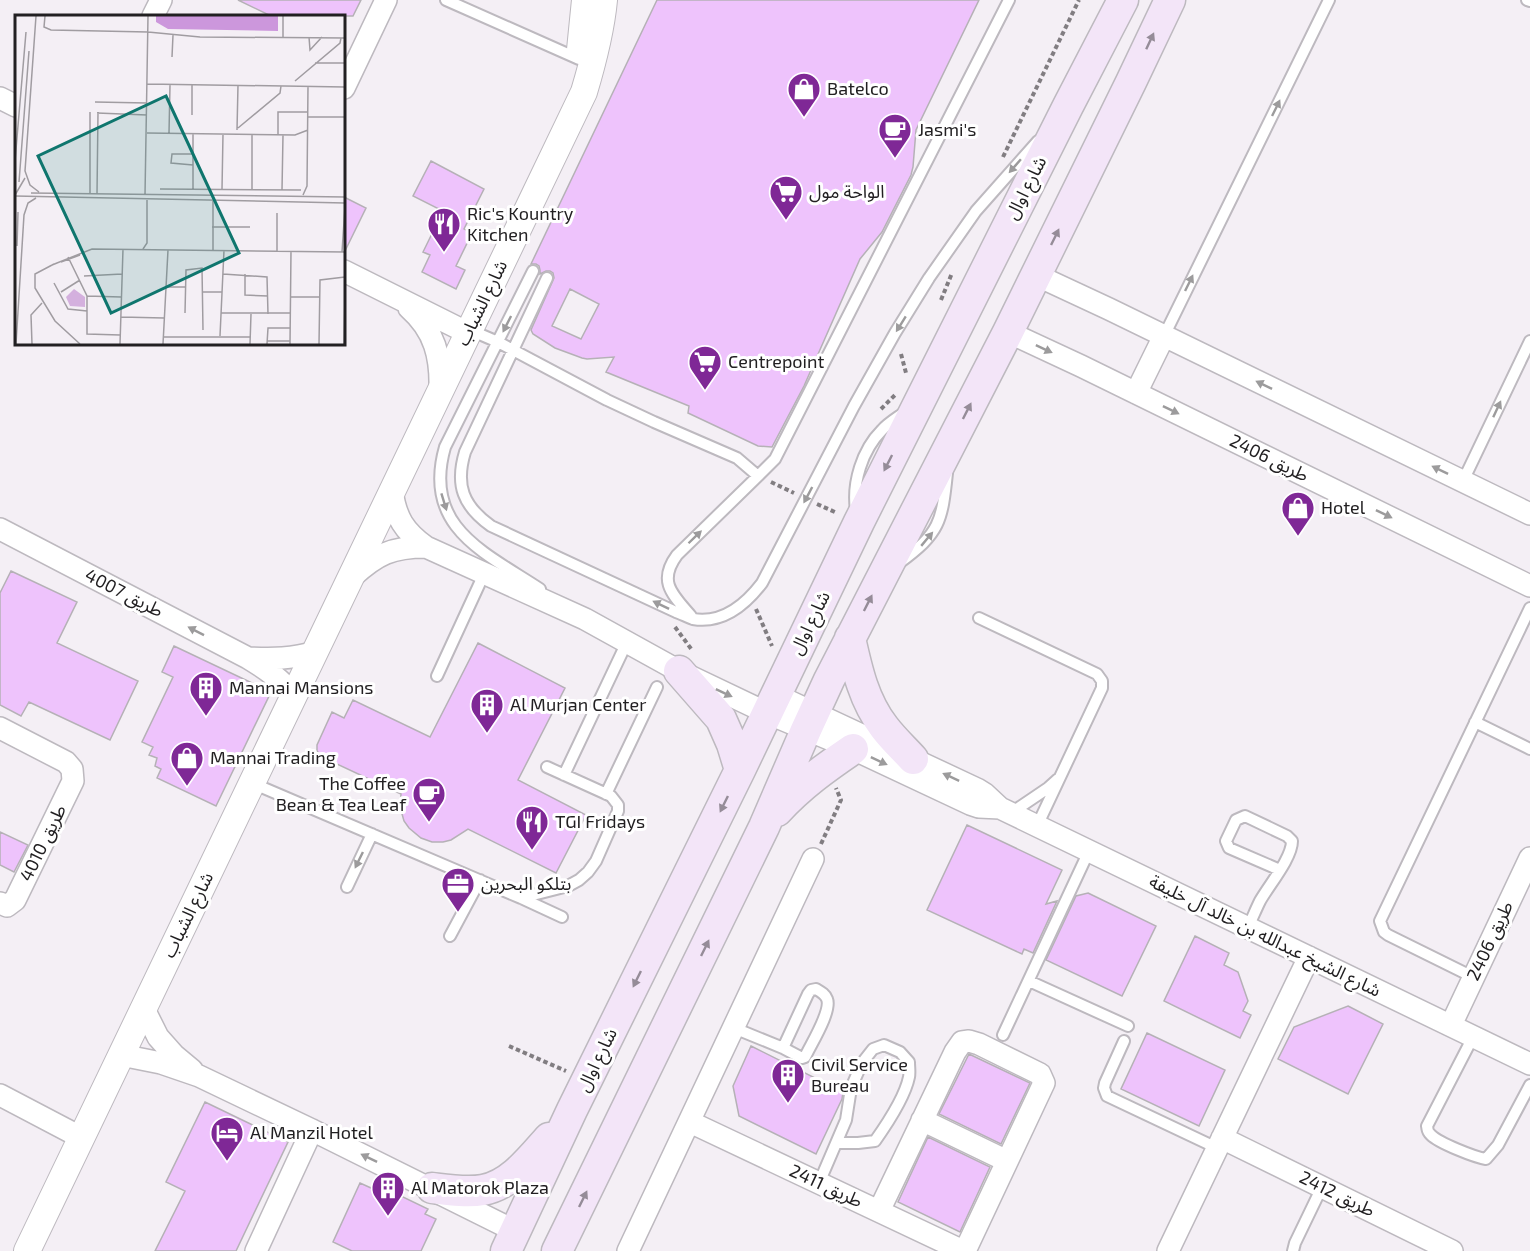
<svg xmlns="http://www.w3.org/2000/svg" width="1530" height="1251" font-family="'Exo 2','Noto Sans Arabic',sans-serif">
<rect width="100%" height="100%" fill="#f4eff5"/>
<path fill="#eec3fc" stroke="#b5b1b6" stroke-width="1.5" fill-rule="evenodd" d="M238 0H361L353 16H271Z
M657 0H979L916 130 913 167 911 175 882 232 860 259 804 386 772 447 758 446 688 413 689 406 606 372 614 357 587 359 582 358 555 348 533 334 531 330 554 278 553 273 550 271H546L540 274V270L539 266 536 264H531ZM570 289 599 304 581 339 552 326Z
M431 161 484 189 464 229 472 233 456 266 465 270 456 289 422 272 430 255 423 252 443 211 413 196Z
M344 197 366 208 344 253Z
M11 571 77 602 57 643 138 681 110 740 29 702 21 716 0 705V593Z
M478 643 565 688 518 780 586 815 556 873 468 829 451 840 443 842H432L421 838 409 828 404 821 400 807 401 794 322 757 317 751V745L332 712 344 718 353 700 430 737Z
M174 646 271 692 216 806 157 778 161 769 155 766 157 758 149 755 153 747 142 742 173 677 162 672Z
M967 825 1062 870 1046 904 1057 901 1033 953 1024 949 1022 954 927 910Z
M0 832 28 845 14 872 0 865Z
M1088 893 1156 926 1122 996 1046 960 1076 896Z
M1195 936 1229 953 1224 965 1238 972 1248 1001 1243 1011 1251 1015 1240 1038 1164 1001Z
M1348 1006 1383 1024 1348 1094 1278 1059 1294 1027Z
M1147 1033 1225 1070 1199 1126 1121 1089Z
M751 1046 843 1092 842 1099 816 1154 739 1116 733 1086Z
M969 1054 1030 1083 1001 1144 939 1114Z
M205 1102 288 1142 236 1251H155L185 1191 166 1182Z
M928 1137 990 1167 960 1232 898 1202Z
M360 1183 371 1188 374 1183 428 1209 425 1214 436 1219 421 1251H352L333 1242Z"/>
<g fill="none" stroke-linecap="round" stroke-linejoin="round">
<g stroke="#bdb9bf" stroke-width="14">
<path id="service" d="M446 0 579 59
M1527 0 1530 1
M533 271 445 447C422 527 484 552 540 589
M547 278 465 452C455 485 463 506 491 526L676 612C681 614 688 617 693 619 723 624 746 604 762 583L854 406 895 333 929 278 976 211 1038 141
M470 330 498 342 607 400 654 422 737 458 758 476 677 555C657 582 673 595 691 616
M1164 336 1329 0
M758 476 775 459 1009 0
M1463 481 1530 341
M856 510C852 483 862 450 882 430 888 423 897 418 905 412
M899 563C940 533 942 522 947 473
M979 618 1097 674 1102 681V688L1037 826
M437 676 484 574
M1475 722 1530 749
M564 775 627 642
M252 783 521 898 562 917
M606 794 657 687
M1011 813 1048 788 1058 779
M347 887 372 834
M521 898 568 886 579 880 588 872 596 861 618 811V805L611 796 547 767
M1248 927C1252 919 1256 909 1260 901 1269 885 1292 858 1292 841L1287 836 1245 816 1236 820 1226 841 1229 848 1280 870
M450 936 480 880
M1473 977 1388 935 1384 932 1380 921 1530 608
M1029 981 1128 1026
M734 1028 783 1048 808 994 811 990 816 989C821 992 825 994 827 999 832 1011 811 1044 805 1057L802 1058 783 1048
M1003 1035 1089 851
M1473 1037 1427 1126C1428 1131 1427 1131 1431 1135 1439 1143 1474 1157 1486 1159L1498 1145 1530 1085
M1124 1041 1105 1083 1104 1088 1107 1096 1217 1148
M819 1183 846 1120 851 1088 862 1063 873 1049 884 1045 900 1052 909 1062C909 1067 910 1073 909 1077 905 1097 887 1124 875 1141L858 1143H837
M1293 1251 1295 1243 1322 1187"/>
</g>
<g stroke="#bdb9bf" stroke-width="24">
<path id="minor" d="M153 16 161 0
M344 88 386 0
M0 98 16 106
M344 271 468 333
M1036 275 1109 309 1530 514
M409 308C435 331 441 357 440 390
M1008 332 1081 366 1530 586
M1136 393 1164 336
M392 491C396 518 404 531 426 547L585 619 679 671 767 713 853 749 970 804 979 807 1000 808
M0 529 248 658C266 669 281 679 294 696
M352 577C377 554 392 547 426 547
M249 658C272 659 293 659 315 652
M776 695 977 789 985 794 1000 808 1530 1064
M0 728 66 762 72 769 73 781 15 900 7 906 0 903
M144 1009 158 1037 174 1055 192 1070
M1451 1025 1530 858
M121 1055 161 1063 199 1076 312 1130 515 1231
M0 1095 82 1138
M922 1120 1007 1161
M690 1122 963 1251
M1222 1138 1452 1251
M879 1211 955 1052 962 1042 969 1041 979 1044 1040 1074 1044 1083 965 1251
M256 1251 312 1130
M628 1251 813 859
M1168 1251 1309 957"/>
</g>
<g stroke="#bdb9bf" stroke-width="28">
<path id="tertiary" d="M580 50 585 0
M27 1251 584 92C593 62 601 32 604 0"/>
</g>
<g stroke="#bdb9bf" stroke-width="33">
<path id="secondary" d="M850 638C857 670 864 701 884 727 893 739 904 749 913 759
M679 671 721 719 732 744 740 770
M777 811C800 786 825 768 853 749
M432 1188C448 1190 467 1193 483 1190 511 1185 531 1158 549 1138
M506 1251 572 1110 740 770 859 522 1068 106 1123 0
M557 1251 764 827 806 730 829 680 1008 332 1131 82 1170 0"/>
</g>
<path stroke="#817d81" stroke-width="4" stroke-dasharray="4.5 3" stroke-linecap="butt" d="M1003 157 1079 0
M941 300 952 273
M901 354 906 373
M881 409 895 395
M771 482 794 493
M817 504 837 513
M756 609 772 646
M675 627 692 650
M821 844 841 800 836 788
M509 1046 566 1071"/>
<use href="#service" stroke="#fff" stroke-width="10"/>
<use href="#minor" stroke="#fff" stroke-width="21"/>
<use href="#tertiary" stroke="#fff" stroke-width="26"/>
<use href="#secondary" stroke="#f3e5f8" stroke-width="30"/>
</g>
<defs><path id="oneway-solid" d="M-6-.8H1V-3.2L6.5 0L1 3.2V.8H-6Z" transform="scale(1.5)"/></defs>
<g fill="#958c98">
<use href="#oneway-solid" transform="translate(1150 41) rotate(-65)"/>
<use href="#oneway-solid" transform="translate(1055 237) rotate(-64)"/>
<use href="#oneway-solid" transform="translate(967 411) rotate(-63)"/>
<use href="#oneway-solid" transform="translate(888 463) rotate(117)"/>
<use href="#oneway-solid" transform="translate(868 603) rotate(-63)"/>
<use href="#oneway-solid" transform="translate(724 804) rotate(116)"/>
<use href="#oneway-solid" transform="translate(705 948) rotate(-64)"/>
<use href="#oneway-solid" transform="translate(637 979) rotate(116)"/>
<use href="#oneway-solid" transform="translate(583 1199) rotate(-64)"/>
</g>
<g fill="#9c9b9c">
<use href="#oneway-solid" transform="translate(1276 108) rotate(-64)"/>
<use href="#oneway-solid" transform="translate(1015 166) rotate(131)"/>
<use href="#oneway-solid" transform="translate(1189 283) rotate(-64)"/>
<use href="#oneway-solid" transform="translate(507 324) rotate(117)"/>
<use href="#oneway-solid" transform="translate(901 324) rotate(122)"/>
<use href="#oneway-solid" transform="translate(1044 349) rotate(25)"/>
<use href="#oneway-solid" transform="translate(1264 385) rotate(-154)"/>
<use href="#oneway-solid" transform="translate(1497 409) rotate(-65)"/>
<use href="#oneway-solid" transform="translate(1171 410) rotate(26)"/>
<use href="#oneway-solid" transform="translate(1440 470) rotate(-154)"/>
<use href="#oneway-solid" transform="translate(808 495) rotate(118)"/>
<use href="#oneway-solid" transform="translate(444 502) rotate(73)"/>
<use href="#oneway-solid" transform="translate(1384 514) rotate(26)"/>
<use href="#oneway-solid" transform="translate(695 537) rotate(-44)"/>
<use href="#oneway-solid" transform="translate(927 539) rotate(-50)"/>
<use href="#oneway-solid" transform="translate(661 605) rotate(-154)"/>
<use href="#oneway-solid" transform="translate(196 631) rotate(-153)"/>
<use href="#oneway-solid" transform="translate(724 693) rotate(25)"/>
<use href="#oneway-solid" transform="translate(879 761) rotate(25)"/>
<use href="#oneway-solid" transform="translate(951 777) rotate(-155)"/>
<use href="#oneway-solid" transform="translate(359 860) rotate(116)"/>
<use href="#oneway-solid" transform="translate(369 1158) rotate(-154)"/>
</g>
<defs>
<g id="shop-pin" transform="scale(1.725)"><path d="M0 17L-7.5 6A9.5 9.5 0 1 1 7.5 6Z" fill="#7f2896" stroke="#fff"/><path d="M-5-2.5h2.3a2.7 3.5 0 0 1 5.4 0H5L5.5 6h-11ZM-1.5-2.5h3a1.5 2.3 0 0 0-3 0Z" fill="#fff"/></g>
<g id="cafe-pin" transform="scale(1.725)"><path d="M0 17L-7.5 6A9.5 9.5 0 1 1 7.5 6Z" fill="#7f2896" stroke="#fff"/><path d="M-5.5-4.5H6V0H3Q3 3.5 0 3.5H-2.5Q-5.5 3.5-5.5 0ZM3-3.2v2h1.7v-2ZM-6 4.5H4V6H-6Z" fill="#fff"/></g>
<g id="supermarket-pin" transform="scale(1.725)"><path d="M0 17L-7.5 6A9.5 9.5 0 1 1 7.5 6Z" fill="#7f2896" stroke="#fff"/><path d="M-6-5.5h2.5l.6 2H6L4.5 2H-2.5L-4.4-4H-6ZM-1.5 3.2a1.3 1.3 0 1 0 .1 0ZM3 3.2a1.3 1.3 0 1 0 .1 0Z" fill="#fff"/></g>
<g id="restaurant-pin" transform="scale(1.725)"><path d="M0 17L-7.5 6A9.5 9.5 0 1 1 7.5 6Z" fill="#7f2896" stroke="#fff"/><path d="M-5-6h1v4h1v-4h1v4h1v-4h1v5L-1.5 .5V6h-2V.5L-5-1ZM5-6V6H3V1.5H1.5Q1.5-4 5-6Z" fill="#fff"/></g>
<g id="building-pin" transform="scale(1.725)"><path d="M0 17L-7.5 6A9.5 9.5 0 1 1 7.5 6Z" fill="#7f2896" stroke="#fff"/><path d="M-4-6H4V6H1V3H-1V6H-4ZM-2.5-4.3h1.7v1.8h-1.7ZM.8-4.3h1.7v1.8H.8ZM-2.5-1h1.7V.8h-1.7ZM.8-1h1.7V.8H.8Z" fill="#fff"/></g>
<g id="office-pin" transform="scale(1.725)"><path d="M0 17L-7.5 6A9.5 9.5 0 1 1 7.5 6Z" fill="#7f2896" stroke="#fff"/><path d="M-6-3h4V-5.5h4V-3h4V5H-6ZM-1-4.5V-3h2v-1.5ZM-6 0V1H6V0Z" fill="#fff"/></g>
<g id="hotel-pin" transform="scale(1.725)"><path d="M0 17L-7.5 6A9.5 9.5 0 1 1 7.5 6Z" fill="#7f2896" stroke="#fff"/><path d="M-6-4.5h1.5V1H6V5H4.5V3h-9V5H-6ZM-4 0a1.8 1.8 0 1 1 3.6 0ZM.5 0V-2.5h3Q6-2.5 6 0Z" fill="#fff"/></g>
</defs>
<g fill-rule="evenodd">
<use href="#shop-pin" x="804" y="89"/>
<use href="#cafe-pin" x="895" y="130"/>
<use href="#supermarket-pin" x="786" y="192"/>
<use href="#restaurant-pin" x="444" y="224"/>
<use href="#supermarket-pin" x="705" y="362"/>
<use href="#shop-pin" x="1298" y="508"/>
<use href="#building-pin" x="206" y="688"/>
<use href="#building-pin" x="487" y="705"/>
<use href="#shop-pin" x="187" y="758"/>
<use href="#cafe-pin" x="429" y="794"/>
<use href="#restaurant-pin" x="532" y="822"/>
<use href="#office-pin" x="458" y="884"/>
<use href="#building-pin" x="788" y="1075"/>
<use href="#hotel-pin" x="227" y="1133"/>
<use href="#building-pin" x="388" y="1188"/>
</g>
<g text-anchor="middle" stroke-width="6" stroke-linejoin="round" paint-order="stroke">
<g font-size="18" fill="#222022" stroke="#fff" text-anchor="start">
<text x="827" y="95">Batelco</text>
<text x="918" y="136">Jasmi's</text>
<text x="809" y="198">الواحة مول</text>
<text x="467" y="220">Ric's Kountry<tspan x="467" dy="21">Kitchen</tspan></text>
<text x="728" y="368">Centrepoint</text>
<text x="1321" y="514">Hotel</text>
<text x="229" y="694">Mannai Mansions</text>
<text x="510" y="711">Al Murjan Center</text>
<text x="210" y="764">Mannai Trading</text>
<text x="406" y="790" text-anchor="end">The Coffee<tspan x="406" dy="21">Bean &amp; Tea Leaf</tspan></text>
<text x="555" y="828">TGI Fridays</text>
<text x="481" y="890">بتلكو البحرين</text>
<text x="811" y="1071">Civil Service<tspan x="811" dy="21">Bureau</tspan></text>
<text x="250" y="1139">Al Manzil Hotel</text>
<text x="411" y="1194">Al Matorok Plaza</text>
</g>
<g font-size="18" fill="#222022" stroke="#fff">
<text transform="translate(1026 188) rotate(-63)" y="6">شارع اوال</text>
<text transform="translate(482 303) rotate(-64)" y="6">شارع الشباب</text>
<text transform="translate(1269 458) rotate(26)" y="6">طريق 2406</text>
<text transform="translate(124 593) rotate(27)" y="6">طريق 4007</text>
<text transform="translate(810 623) rotate(-64)" y="6">شارع اوال</text>
<text transform="translate(43 843) rotate(-64)" y="6">طريق 4010</text>
<text transform="translate(188 915) rotate(-64)" y="6">شارع الشباب</text>
<text transform="translate(1265 936) rotate(26)" y="6">شارع الشيخ عبدالله بن خالد آل خليفة</text>
<text transform="translate(1490 941) rotate(-65)" y="6">طريق 2406</text>
<text transform="translate(597 1060) rotate(-64)" y="6">شارع اوال</text>
<text transform="translate(826 1186) rotate(25)" y="6">طريق 2411</text>
<text transform="translate(1337 1194) rotate(26)" y="6">طريق 2412</text>
</g>
</g>
<g transform="translate(15 15)">
<rect width="330" height="330" fill="#f4eff5"/>
<path d="M59 274 70 282V292L55 291 51 282Z" fill="#d4b0de"/>
<path d="M141 1H263V16L153 14 141 7Z" fill="#cc97dc"/>
<path fill="none" stroke="#a09ca1" stroke-width="1.5" d="M21 1 10 156 15 170 24 177M30 1 29 12 36 15 133 17 185 22 330 23M294 22 295 35 307 22M268 23V1M157 42 158 20M300 48H330M280 66 325 28 326 23M132 69 330 72M177 70V100M80 87 132 88M82 98 132 100M293 102H330M223 113 265 78 266 71M222 115 223 70M132 118 280 120 293 115M154 118 155 70M263 120V97H293M0 146 11 17M178 150 156 148 157 139H178M4 167 14 36M145 174 286 175M178 174V119M207 174 208 119M237 174V119M267 175 268 120M16 178 330 182M75 179V97M82 179 83 97M0 180 10 163M130 180 133 1M288 180 292 171 293 71M0 181 330 188M198 186V235M262 198V236M197 212H235M2 231 3 197M128 234 132 228V185M327 237 330 192M53 242 72 281V319L105 320M46 247 65 240M39 249 20 259V273L40 306 65 329M37 250 77 234 330 237M208 259 252 262 253 299M230 259V280L253 281M69 261 107 259M39 268 53 294 72 296M150 272H170M46 277 65 265M188 277H207M72 281 106 282M276 282H304M170 298 171 255 187 253 188 315M206 298H275M106 302 149 303M205 321 209 235M149 322H235M252 326H275M1 329 9 200 13 188 21 183M17 329 16 300 27 288M105 329 108 234M148 329 153 235M235 329 236 299M252 329 253 313H275M275 329 276 236M304 329 305 265 330 262M329 329 330 280"/>
<path fill="#0f766e" fill-opacity="0.15" stroke="#0f766e" stroke-width="3" d="M151 81 224 238 96 298 23 141Z"/>
<rect width="330" height="330" fill="none" stroke="#222022" stroke-width="3"/>
</g>
</svg>
